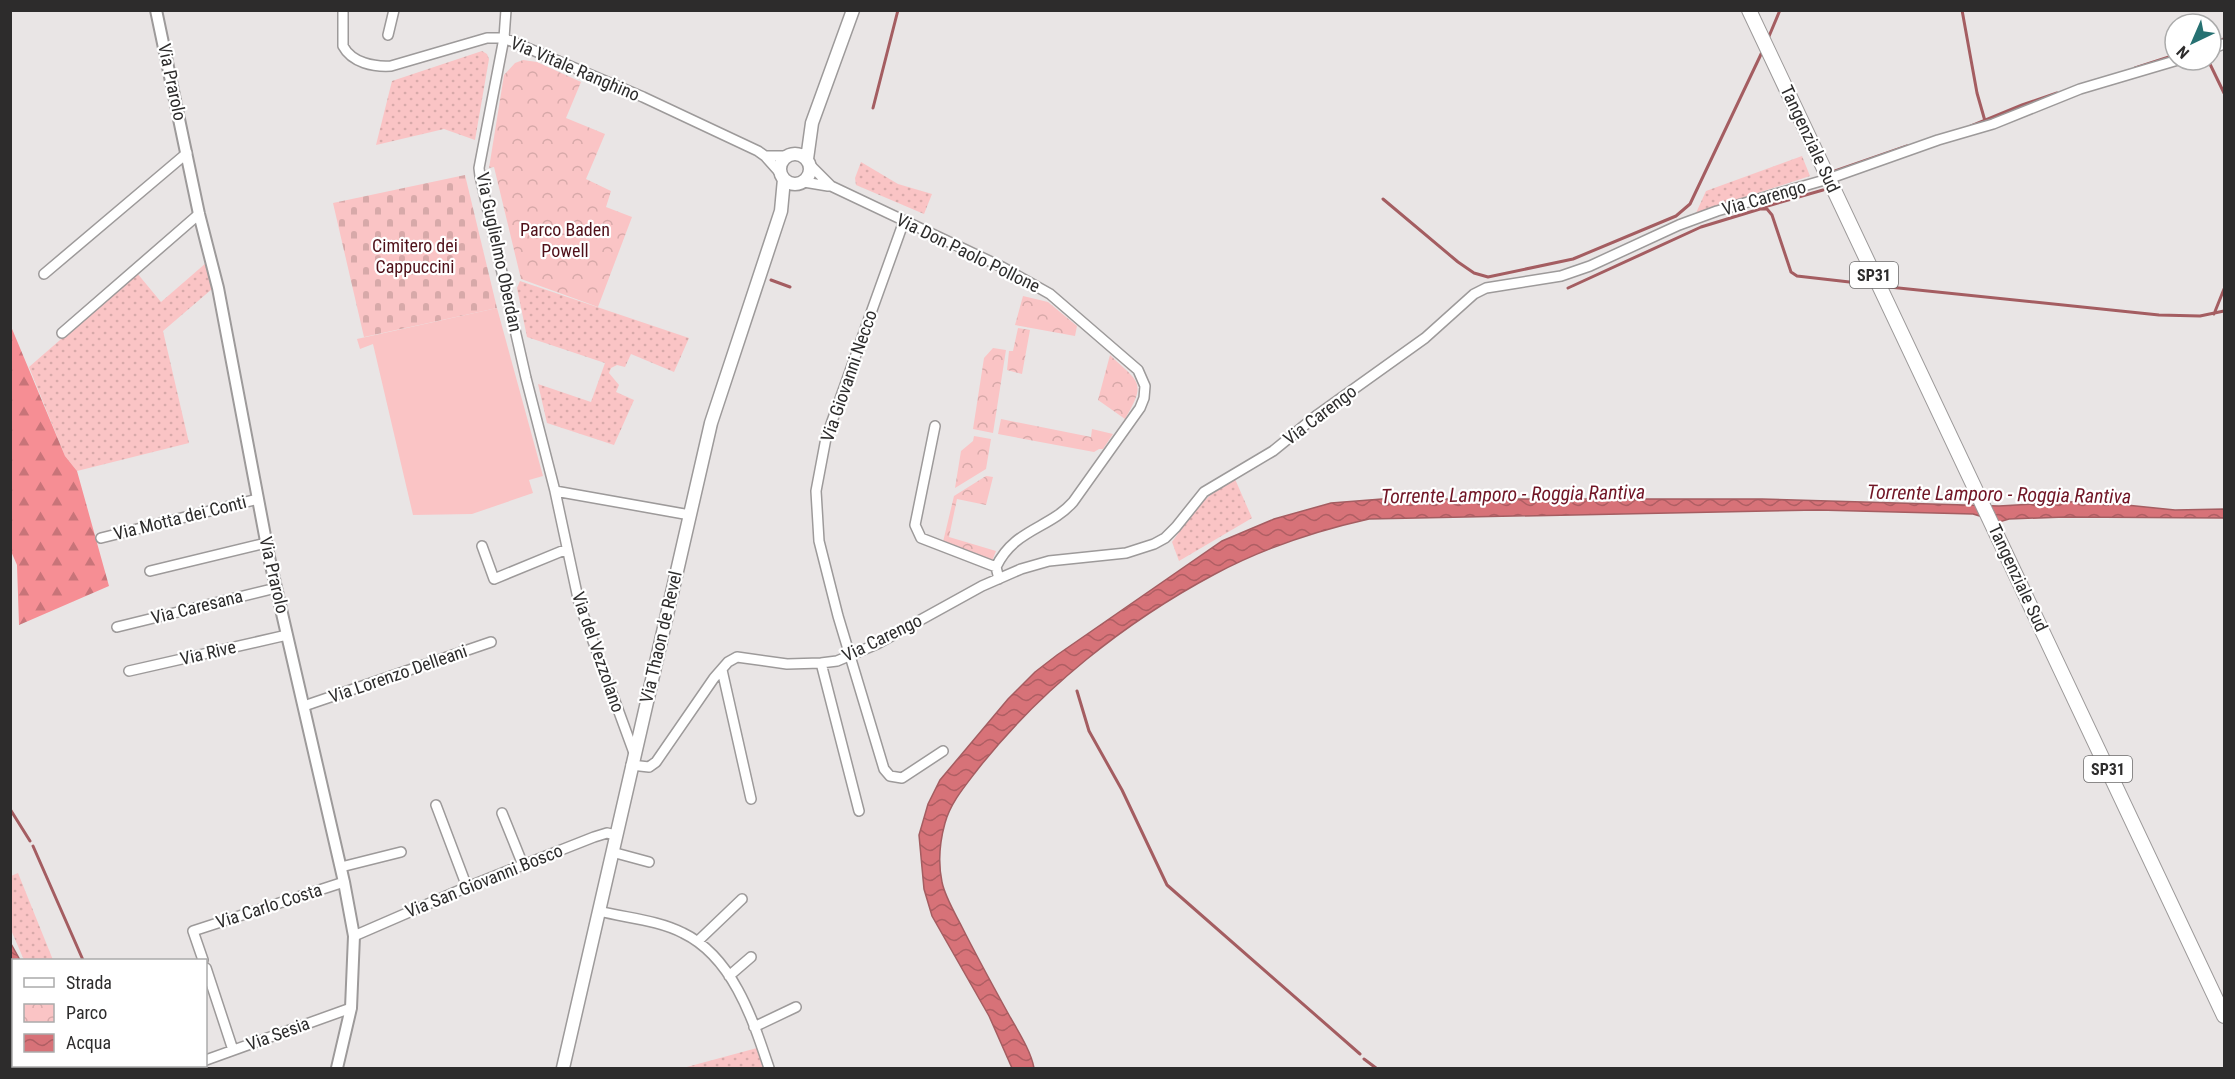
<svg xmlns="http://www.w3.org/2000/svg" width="2235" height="1079" font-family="'Roboto Condensed',sans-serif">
<defs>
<pattern id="grass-dots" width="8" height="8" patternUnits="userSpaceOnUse" patternTransform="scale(1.5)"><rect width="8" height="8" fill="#fac4c5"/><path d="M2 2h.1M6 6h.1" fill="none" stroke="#d7a9a9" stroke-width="1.8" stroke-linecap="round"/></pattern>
<pattern id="forest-firs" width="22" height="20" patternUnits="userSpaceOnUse" patternTransform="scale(1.5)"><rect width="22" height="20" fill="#f68e94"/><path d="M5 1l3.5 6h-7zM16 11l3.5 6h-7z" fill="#c87479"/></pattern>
<pattern id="cemetery-stones" width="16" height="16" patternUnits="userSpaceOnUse" patternTransform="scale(1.5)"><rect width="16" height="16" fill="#fac4c5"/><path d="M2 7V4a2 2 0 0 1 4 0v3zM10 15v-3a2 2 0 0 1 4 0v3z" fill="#d7a9a9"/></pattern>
<pattern id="park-crowns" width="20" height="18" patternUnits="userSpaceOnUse" patternTransform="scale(1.5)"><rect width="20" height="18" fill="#fac4c5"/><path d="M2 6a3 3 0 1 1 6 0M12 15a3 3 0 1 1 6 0" fill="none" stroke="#d7a9a9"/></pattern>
<pattern id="water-waves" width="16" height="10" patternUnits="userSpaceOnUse" patternTransform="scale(1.5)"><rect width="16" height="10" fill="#d77278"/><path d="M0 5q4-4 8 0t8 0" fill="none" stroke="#af5e63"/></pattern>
</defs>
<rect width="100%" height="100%" fill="#e9e5e5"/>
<path fill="url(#grass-dots)" d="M482 51 487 54 489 59 475 140 444 129 376 145 392 81Z
M1802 156 1810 176 1696 213 1706 191Z
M861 162 898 184 932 194 924 214 856 185 855 178Z
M206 263 212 289 163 331 189 443 77 471 65 456 29 367 137 273 161 302Z
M520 281 689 338 674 372 631 354 625 367 617 365 611 368 609 373 619 385 616 392 634 400 614 445 547 423 538 384 591 402 605 363 527 337 517 288Z
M1235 479 1252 518 1179 561 1172 542C1190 517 1206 492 1235 479Z
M18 873 53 960H24L11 930V876Z
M757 1048 763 1068H683Z"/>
<path fill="url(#forest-firs)" d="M10 324 65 456 77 471 109 586 19 625 17 565 10 549Z"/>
<path fill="url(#cemetery-stones)" d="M465 175 497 308 364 337 333 203Z"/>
<path fill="url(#park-crowns)" d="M523 60 537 62 581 82 566 118 605 134 586 179 611 191 606 207 632 217 598 307 521 279 494 167 489 168 504 75 515 63Z
M1023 296 1048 302 1077 326 1075 336 1015 325Z
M1018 328 1030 330 1022 374 1007 370 1009 351H1013Z
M993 348 1006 350 993 433 973 429 984 358Z
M1110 355C1139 383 1147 381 1125 419L1098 400Z
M1001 419 1091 437 1092 429 1113 434 1103 449H1099L1094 452 998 434Z
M974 436 991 439 986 469 955 488 961 451 973 441Z
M986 476 993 477 986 505 957 499 949 537 996 551 992 561 943 542 954 496Z"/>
<path fill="#fac4c5" d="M497 308 543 476 529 480 533 493 472 514 413 515 373 344 360 349 357 339Z"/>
<path fill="url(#water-waves)" stroke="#a45d61" stroke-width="1.5" d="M1382 499H1762L1999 506 2087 501 2175 510 2224 509V518L2065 517 2009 519 1999 522 1973 514 1818 510 1369 519C1315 531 1264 548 1215 574 1125 622 1041 689 978 769 965 786 951 802 945 823 940 841 938 863 942 882 945 897 955 913 962 927 977 957 993 986 1009 1015 1018 1031 1031 1051 1034 1068H1012L989 1016 932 916 924 889 919 835 928 804 940 780 1008 699 1035 672 1057 655 1222 541 1274 519 1331 503Z
M10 942 20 960H14V1066H66L67 1068H11Z"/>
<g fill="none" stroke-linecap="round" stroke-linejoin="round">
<path stroke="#a45d61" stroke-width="3" d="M1962 10 1977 93 1985 121
M2224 10V11
M1767 41 1780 10
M2211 43 2224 39
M2208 60 2224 93
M2135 68 2175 55
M873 108 898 10
M1971 126 2022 105 2057 93
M1833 173 1835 171 1907 146
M1383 199 1458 262 1474 273 1488 277 1573 259 1676 216 1690 204 1763 50
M1764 207 1823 190
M771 280 790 287
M1889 287 2159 315 2200 316 2224 311
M1568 288 1701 227 1760 209H1767L1772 215 1791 272 1797 276 1867 284
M2214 314 2224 289
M1077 691 1089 731 1122 790 1167 885 1360 1054
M10 809 30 841
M33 846 83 960
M1364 1059 1376 1068
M133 1066 135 1068"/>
<g stroke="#9d9a9a" stroke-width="12">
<path id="minor" d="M343 10V46C352 63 374 67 391 66L487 38H504L643 97 758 151 765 156 781 174
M506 10 504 38 479 168 480 176 526 378 555 491 579 603 634 753
M388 35 394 10
M2211 49 2224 44
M765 156H788
M811 166 831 186 1002 267 1050 294 1138 370 1145 386 1144 398 1140 408 1073 502C1049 529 1014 529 996 567L999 579
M804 182 828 186
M904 221 826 438 816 491 819 541 838 616 884 769 890 776 902 778 943 751
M44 274 187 153
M62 333 199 214
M935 426 915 525 921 538 996 567
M555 491 690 515
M101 538 258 499
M482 546 494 579 567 549
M150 571 266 543
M117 627 276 588
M821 663 859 811
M722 670 751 799
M129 671 287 635
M304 706 491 642
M631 765 649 767 656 762 714 678 728 662 737 657 787 664 821 663 837 661 877 644 982 586 1021 569 1049 561 1126 553 1154 544 1165 538 1176 527 1204 492 1273 451 1316 416 1425 338 1474 294 1486 288 1561 276 1590 266 1679 225 1717 211 1828 179 1938 140 1993 124 2080 89 2178 60
M436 805 467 887
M502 813 523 865
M612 852 649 862
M341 867 401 852
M599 911C626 918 658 920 683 933 733 957 753 1020 769 1068
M354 936 467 887 594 837 607 833 616 835
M698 941 742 899
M203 960 193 931 344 882
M206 968 233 1050
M729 976 751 957
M754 1027 796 1007
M206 1060 351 1008
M183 1068 191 1066"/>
</g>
<g stroke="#9d9a9a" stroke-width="14">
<path id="tertiary" d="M156 10 199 214 218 288 269 557 344 882 354 936 351 1008 337 1068"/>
</g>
<g stroke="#9d9a9a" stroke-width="15">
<path id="secondary" d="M780 169a15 15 0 1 1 30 0a15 15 0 1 1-30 0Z
M807 159 812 123 853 10
M563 1068 711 423 781 211 784 179"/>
</g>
<g stroke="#9d9a9a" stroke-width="16">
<path id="primary" d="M1749 10 2224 1016"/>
</g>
<use href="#minor" stroke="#fff" stroke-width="9"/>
<use href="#tertiary" stroke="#fff" stroke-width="10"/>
<use href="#secondary" stroke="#fff" stroke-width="12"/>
<use href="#primary" stroke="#fff" stroke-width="14"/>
</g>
<g text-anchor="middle" stroke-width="4.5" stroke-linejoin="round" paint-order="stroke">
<g fill="#fff" stroke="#6c6b6b" stroke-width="1.5">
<rect x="1850" y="262" width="48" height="26" rx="4.5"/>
<rect x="2084" y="756" width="48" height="26" rx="4.5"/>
</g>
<g font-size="16" font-weight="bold" fill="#2d2c2c">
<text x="1874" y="281">SP31</text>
<text x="2108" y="775">SP31</text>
</g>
<g font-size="18" fill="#2d2c2c" stroke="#fff">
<text transform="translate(575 69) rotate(23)" y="6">Via Vitale Ranghino</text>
<text transform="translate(172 82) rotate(78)" y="6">Via Prarolo</text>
<text transform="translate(1810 139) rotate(65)" y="6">Tangenziale Sud</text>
<text transform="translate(1764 198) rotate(-16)" y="6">Via Carengo</text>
<text transform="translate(499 252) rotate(78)" y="6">Via Guglielmo Oberdan</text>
<text transform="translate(968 253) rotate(26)" y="6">Via Don Paolo Pollone</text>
<text transform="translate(849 376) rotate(-71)" y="6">Via Giovanni Necco</text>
<text transform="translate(1320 415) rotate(-37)" y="6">Via Carengo</text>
<text transform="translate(180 518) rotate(-14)" y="6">Via Motta dei Conti</text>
<text transform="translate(274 575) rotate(77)" y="6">Via Prarolo</text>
<text transform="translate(2018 578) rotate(65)" y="6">Tangenziale Sud</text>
<text transform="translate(197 607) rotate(-14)" y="6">Via Caresana</text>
<text transform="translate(661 637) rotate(-77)" y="6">Via Thaon de Revel</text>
<text transform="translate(882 638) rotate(-26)" y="6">Via Carengo</text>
<text transform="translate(598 652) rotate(71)" y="6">Via del Vezzolano</text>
<text transform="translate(208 653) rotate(-13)" y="6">Via Rive</text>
<text transform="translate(398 674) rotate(-19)" y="6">Via Lorenzo Delleani</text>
<text transform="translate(484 881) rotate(-22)" y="6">Via San Giovanni Bosco</text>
<text transform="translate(269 906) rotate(-18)" y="6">Via Carlo Costa</text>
<text transform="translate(278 1034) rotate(-20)" y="6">Via Sesia</text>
</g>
<g font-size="18" fill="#4f1019" stroke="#fff">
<text x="565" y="236">Parco Baden<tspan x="565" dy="21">Powell</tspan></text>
<text x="415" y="252">Cimitero dei<tspan x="415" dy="21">Cappuccini</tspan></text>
</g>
<g font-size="20" font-style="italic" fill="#711525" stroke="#fff">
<text transform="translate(1513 494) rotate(-1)" y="7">Torrente Lamporo - Roggia Rantiva</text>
<text transform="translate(1999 494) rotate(1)" y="7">Torrente Lamporo - Roggia Rantiva</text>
</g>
</g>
<rect width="2235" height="1079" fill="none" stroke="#2d2c2c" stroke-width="24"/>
<rect x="12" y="959" width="195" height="108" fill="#ffffff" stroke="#ababab" stroke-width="1.5"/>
<rect x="24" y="978" width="30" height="9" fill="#ffffff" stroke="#ababab" stroke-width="1.5"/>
<text x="66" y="989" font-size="18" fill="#2d2c2c">Strada</text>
<rect x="24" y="1004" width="30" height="18" fill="url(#park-crowns)" stroke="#ababab" stroke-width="1.5"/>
<text x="66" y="1019" font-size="18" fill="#2d2c2c">Parco</text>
<rect x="24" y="1034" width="30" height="18" fill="url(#water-waves)" stroke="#ababab" stroke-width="1.5"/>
<text x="66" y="1049" font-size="18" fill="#2d2c2c">Acqua</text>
<g transform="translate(2193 42) rotate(224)"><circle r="28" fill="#ffffff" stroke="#ababab" stroke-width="1.5"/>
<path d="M0-4.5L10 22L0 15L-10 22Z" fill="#267172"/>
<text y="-9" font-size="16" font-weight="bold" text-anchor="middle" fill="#2d2c2c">N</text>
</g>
</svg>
